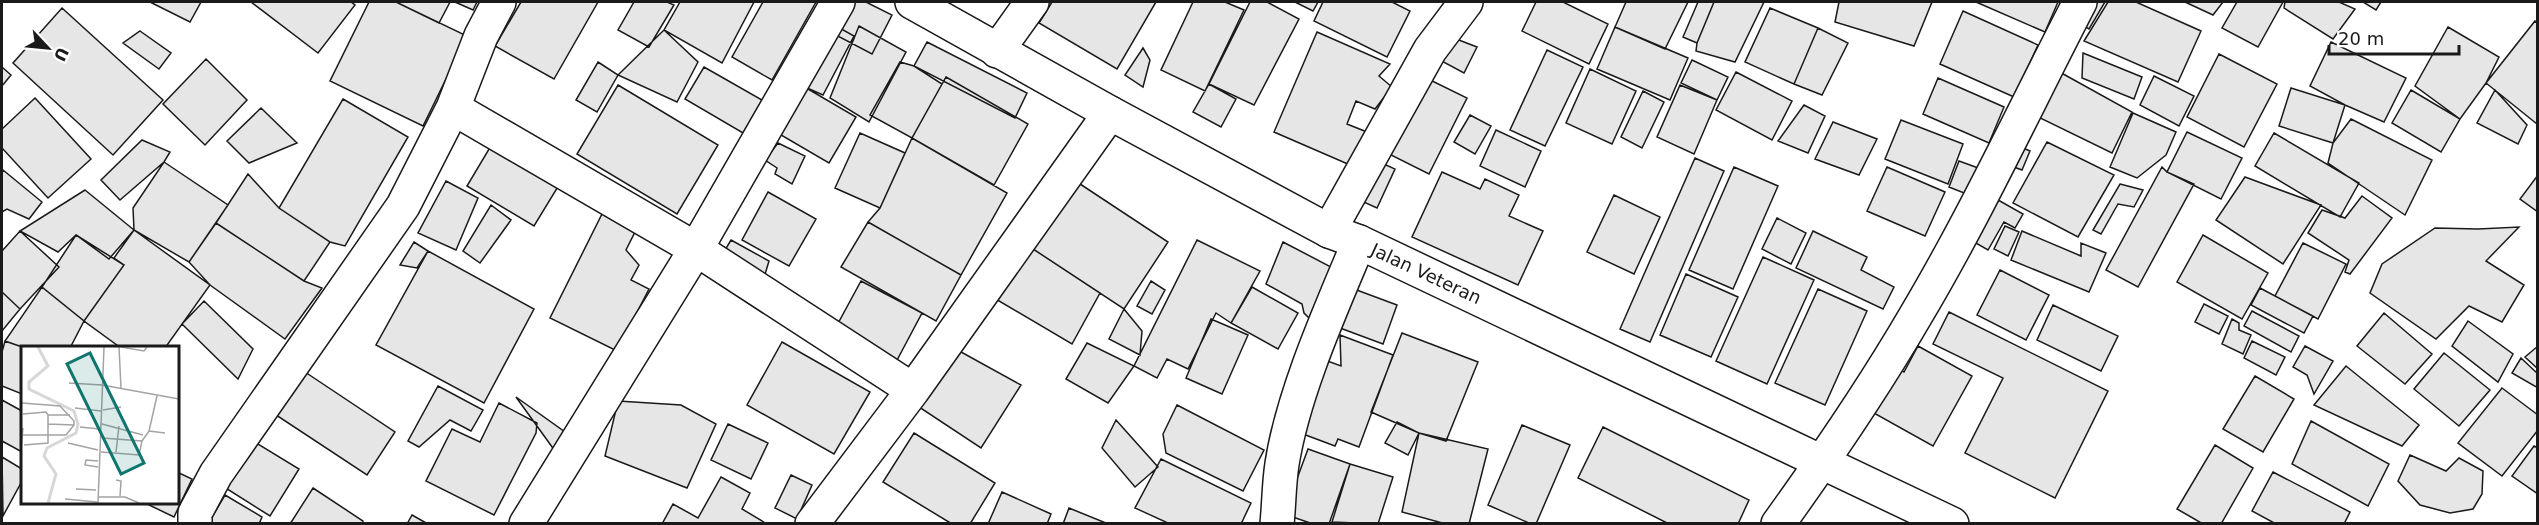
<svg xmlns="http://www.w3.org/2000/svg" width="2539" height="525" font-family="'DejaVu Sans',sans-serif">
<rect width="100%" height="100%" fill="#fff"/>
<path fill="#e6e6e6" stroke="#1a1a1a" stroke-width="1.5" d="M150 2H201L190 22Z
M251 2H351L355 5 318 53Z
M369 2H396L467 36 423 126 330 81Z
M396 2H450L439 23Z
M455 2H477L473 10Z
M521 2H598L554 79 495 46Z
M634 2H667L674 5 649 47 618 30Z
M680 2H754L722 63 664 30Z
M763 2H816L772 80 732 57Z
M849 2H866L892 15 872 54 832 33Z
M1052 2H1156L1117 69 1039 23Z
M1193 2H1225L1244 10 1205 91 1161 70Z
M1250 2H1267L1299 19 1254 105 1209 84Z
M1295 2H1318L1313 11Z
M1323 2H1392L1410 11 1387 57 1314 21Z
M1536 2H1563L1608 24 1589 64 1522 31Z
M1626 2H1688L1665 49 1615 27Z
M1698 2H1714L1697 43 1683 37Z
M1714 2H1764L1735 62 1696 51 1697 43Z
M1839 2H1932L1914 46 1835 22Z
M1976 2H2058L2045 32Z
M2086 2H2105L2089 29 2075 21Z
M2108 2H2136L2201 31 2178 82 2084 41Z
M2185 2H2223L2213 15Z
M2237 2H2283L2258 47 2222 28Z
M2285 2H2339L2355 9 2333 39 2284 8Z
M2363 2H2381L2376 10Z
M62 8 163 100 113 155 13 63Z
M1770 8 1818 28 1794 84 1745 62Z
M1963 11 2038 45 2014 97 1940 64Z
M2535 21 2538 24 2537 124 2486 83Z
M829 22 854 36 823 95 798 84Z
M859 26 906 52 869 122 830 98Z
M1615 27 1688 58 1670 100 1597 69Z
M2448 27 2499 57 2486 83 2460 119 2415 86Z
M1818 28 1848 43 1822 95 1794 84Z
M664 30 698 62 677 102 618 75Z
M140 31 171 53 159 69 123 43Z
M1317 32 1390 64 1379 76 1392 87 1375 109 1356 101 1347 124 1372 134 1357 168 1274 132Z
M1451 37 1477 47 1464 73 1436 58Z
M927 42 1027 93 1015 118 914 66Z
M2331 42 2406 78 2384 122 2345 105 2310 86Z
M1143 48 1150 60 1143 87 1125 75Z
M1547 50 1583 67 1545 146 1510 130Z
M2083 53 2142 77 2134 99 2082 78Z
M2219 54 2277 84 2244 147 2187 117Z
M206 59 247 100 205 145 163 104Z
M1692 60 1728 77 1717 100 1681 83Z
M598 62 618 75 597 112 576 100Z
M900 62 914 66 942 84 912 138 870 115Z
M2 67 11 75 2 86Z
M704 67 762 100 743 133 685 99Z
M1590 69 1636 91 1612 144 1566 123Z
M2056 70 2132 112 2112 153 2034 115Z
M1736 72 1792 101 1772 140 1716 110Z
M1420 75 1467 98 1429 174 1383 151Z
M2154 76 2194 96 2179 126 2140 105Z
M946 77 1028 124 994 185 912 138Z
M1938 78 2004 107 1989 143 1923 114Z
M796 82 856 117 829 163 769 128Z
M1209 84 1236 99 1221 127 1193 112Z
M618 85 718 145 677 214 577 154Z
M1680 85 1717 100 1694 154 1657 137Z
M2291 88 2345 105 2333 143 2279 126Z
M2411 90 2460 119 2441 152 2392 123Z
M2495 90 2527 125 2518 144 2477 123Z
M1643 91 1664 102 1642 148 1621 137Z
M35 98 91 159 48 198 2 148V129Z
M343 99 408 137 345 246 330 242 279 208Z
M1804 105 1825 116 1808 153 1778 141Z
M261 108 297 143 249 163 227 141Z
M2133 113 2176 132 2166 155 2137 178 2110 167Z
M1470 115 1491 126 1475 154 1454 142Z
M2351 119 2432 160 2405 215 2328 163 2333 143Z
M1901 120 1963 144 1948 184 1885 159Z
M1833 122 1877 139 1859 175 1815 159Z
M1496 130 1541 151 1525 187 1480 166Z
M2187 132 2242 158 2221 199 2167 172Z
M860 133 905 153 880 208 835 188Z
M2274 133 2359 183 2340 217 2255 166Z
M912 138 1007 193 961 275 868 222 880 208Z
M142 140 170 152 164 162 120 200 101 180Z
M2047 142 2114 175 2078 237 2013 203Z
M778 143 805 156 792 184 775 174 777 168 765 160Z
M492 144 559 185 534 226 467 186Z
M2018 146 2030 151 2022 170 2011 166Z
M1695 158 1724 171 1650 342 1620 329Z
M1375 160 1395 169 1377 208 1357 199Z
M1959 161 1981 169 1973 189 1964 193 1949 187Z
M164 162 228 205 189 262 134 230 133 208Z
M1734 167 1778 186 1733 289 1689 270Z
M1887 167 1945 192 1925 236 1867 211Z
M2162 167 2167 172 2194 184 2138 287 2106 270Z
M3 170 42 202 29 219 7 209 2 212V173Z
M1442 172 1480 189 1485 179 1519 195 1509 216 1543 231 1518 285 1412 237Z
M248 174 279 208 330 242 304 281 216 223Z
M2538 175V212L2520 199Z
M2245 177 2321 205 2283 264 2216 220Z
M1074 180 1168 242 1124 309 1030 247Z
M446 181 478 198 456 250 418 233Z
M2120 184 2143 190 2134 207 2118 204 2101 234 2093 230Z
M85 190 134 230 109 259 76 235 58 252 20 231Z
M768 192 816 219 789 266 742 240Z
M1614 195 1660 217 1634 274 1587 252Z
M1991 196 2023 214 2015 228 2004 222 1988 250 1967 238Z
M2362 196 2392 218 2350 274 2345 272 2349 260 2308 233 2322 210 2345 218Z
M491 205 511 220 480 263 463 251Z
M604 210 638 226 626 250 639 265 631 280 649 289 617 351 550 318Z
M1777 218 1806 233 1791 264 1762 249Z
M868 222 961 275 936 321 841 267Z
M216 223 304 281 322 288 285 339 210 285 189 262Z
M2005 226 2019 232 2008 256 1994 249Z
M2519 227 2486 261 2524 285 2502 322 2469 306 2436 339 2370 293 2382 264 2435 228 2478 229Z
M134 230 210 285 165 348H121L84 321 124 265 114 258Z
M20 231 59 267 20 309 2 292V251Z
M1813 231 1867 257 1861 270 1894 287 1883 309 1796 268Z
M2022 231 2081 256V243L2106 253 2089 292 2011 260Z
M76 235 124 265 84 321 42 287Z
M2203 235 2268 273 2242 319 2177 282Z
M731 240 769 261 762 284 722 255Z
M1197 240 1260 271 1231 323 1216 313 1188 369 1167 359 1157 378 1134 366Z
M414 242 428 251 417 268 400 265Z
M1283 242 1331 267 1309 318 1304 313 1302 304 1266 284Z
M2303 243 2346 264 2318 319 2275 296Z
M1030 247 1100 293 1072 344 994 298Z
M428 251 534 309 484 403 376 345Z
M1763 257 1814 280 1767 384 1716 361Z
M2000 270 2049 295 2026 340 1977 315Z
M1686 274 1738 297 1711 357 1660 335Z
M861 281 922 313 896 362 835 329Z
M1151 281 1165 290 1152 314 1137 306Z
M42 287 84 321 70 348H25L5 341Z
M1252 287 1298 313 1278 349 1231 323Z
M2260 288 2313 316 2304 333 2251 305Z
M1354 289 1397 305 1383 344 1340 328Z
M1818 289 1867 311 1825 405 1775 383Z
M2 292 20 309 2 331Z
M204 301 253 349 238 379 182 324Z
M2204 304 2228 316 2219 334 2195 322Z
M2053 305 2118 336 2101 371 2037 340Z
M1124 309 1142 331 1140 355 1109 339Z
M2252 311 2299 336 2291 352 2244 326Z
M1949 312 2108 391 2055 498 1965 453 2003 378 1933 344Z
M2384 313 2432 354 2405 384 2357 346Z
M1211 319 1248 335 1222 394 1186 378Z
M2232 319 2239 323V330L2251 335 2243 354 2222 344Z
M2468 321 2513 354 2498 382 2452 346Z
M1402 333 1478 362 1446 441 1419 433 1371 412Z
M1340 335 1393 355 1359 447 1338 439 1335 446 1295 431 1322 359 1341 366Z
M5 341 25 348H22V394L2 386V352Z
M2252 341 2285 357 2276 375 2244 358Z
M782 342 870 392 834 454 747 405Z
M1087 343 1134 366 1108 403 1066 379Z
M1918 346 1972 376 1933 446 1872 412 1896 368 1904 372Z
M2305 346 2333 361 2314 394 2307 375 2293 367Z
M2538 346V369L2525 357Z
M952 347 1021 385 981 448 916 405Z
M2444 353 2490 390 2459 426 2414 389Z
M2521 358 2538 374V388L2512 373Z
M2346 366 2419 425 2402 446 2314 405Z
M299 368 395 432 367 475 270 411Z
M2255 376 2294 399 2263 452 2223 429Z
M438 386 483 410 471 431 450 420 419 447 408 441Z
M2502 388 2538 415V430L2502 476 2458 443Z
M516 397 565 432 555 451Z
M2 400 22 411V452L2 441Z
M618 401 681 405 716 424 687 488 605 456Z
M499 403 537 423 536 433 494 515 426 481 452 429 480 442Z
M1177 405 1264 450 1243 491 1166 453 1163 434Z
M1116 420 1158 467 1135 487 1102 448Z
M2311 421 2389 464 2368 506 2292 464Z
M1397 422 1419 433 1408 455 1385 443Z
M728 424 768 443 751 479 711 460Z
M1522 425 1570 445 1536 524H1531L1488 505Z
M1603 427 1749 500 1738 524H1669L1578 478Z
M914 433 995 483 970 524H952L883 482Z
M1419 433 1488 449 1469 524H1446L1402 512Z
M253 441 299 469 270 516 224 487Z
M2215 445 2253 468 2221 524H2203L2177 509Z
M2534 446 2538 448V494L2512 476Z
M1308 449 1350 464 1329 524H1313L1284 514Z
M2410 455 2446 471 2459 458 2483 471 2482 494 2473 509 2450 513 2420 505 2398 481Z
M2 457 22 469V481L3 516Z
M1161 459 1251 503 1241 524H1170L1135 508Z
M1350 464 1393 477 1378 524 1332 522Z
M177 472 192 479 174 517 143 502H177Z
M2273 472 2350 512 2344 524H2276L2252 511Z
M791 475 812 485 797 519 775 508Z
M721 477 750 493 742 509 767 524H662L673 504 698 518Z
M313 488 363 521 362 524H290Z
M1002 492 1051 514 1047 524H988Z
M225 495 262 517 259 524H208Z
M1069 508 1106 523 1105 524H1063Z
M412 515 428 524H407Z"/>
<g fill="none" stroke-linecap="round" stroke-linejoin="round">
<g stroke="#1a1a1a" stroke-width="36">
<path id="street" d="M997 51 1032 2
M453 108 696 249 913 390
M1329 231 1430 50 1466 2
M195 524V513L216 474 403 206 453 108 481 36 499 2
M526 524 696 249 838 2
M812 524 913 390 1110 113
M1277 524C1279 504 1279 483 1282 464 1293 393 1331 309 1359 242
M1778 524C1827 456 1874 387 1916 315 1976 214 2026 106 2080 2"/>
</g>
<g stroke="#1a1a1a" stroke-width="36">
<path id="highway" d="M912 2 1110 113 1329 231 1359 242 1952 524"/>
</g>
<use href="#street" stroke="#fff" stroke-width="33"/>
<use href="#highway" stroke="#fff" stroke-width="33"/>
</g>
<g text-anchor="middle" stroke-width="4.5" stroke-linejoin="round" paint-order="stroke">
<g font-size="18" fill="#1a1a1a" stroke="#fff">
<text transform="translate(1426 274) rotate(25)" y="6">Jalan Veteran</text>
</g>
</g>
<g transform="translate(21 346)">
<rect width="158" height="158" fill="#fff"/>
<path fill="none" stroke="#d7d7d7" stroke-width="3" d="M17 1 27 20 8 36V43L53 65 57 78 55 87 26 102 23 110 35 128 27 157"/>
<path fill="none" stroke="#a3a3a3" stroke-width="1.5" d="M98 1 100 42M100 1 123 5 126 1M48 37 81 39 158 53M0 39V83M1 57 39 60 53 75V79L27 78M54 62 80 65M82 64 100 61M2 68 25 66 27 69V97L3 99M27 69H49M81 78 122 89M59 81 79 83M128 85 136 50M2 89H45L53 79M121 95 128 85 144 87M47 97 77 104M0 103 2 82M80 106 118 109 121 95 81 92M95 106 98 80M77 121 64 119 65 114 77 115M95 134 100 135 99 150M55 143 75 144M78 151H104L118 157M44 153 76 156M77 157 83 1"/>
<path fill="#0f766e" fill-opacity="0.15" stroke="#0f766e" stroke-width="3" d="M69 7 123 117 100 128 46 18Z"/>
<rect width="158" height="158" fill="none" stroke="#1a1a1a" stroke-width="3"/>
</g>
<rect width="2539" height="525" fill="none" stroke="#1a1a1a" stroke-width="6"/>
<g transform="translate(48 48) rotate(116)" stroke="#ffffff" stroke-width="4.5" paint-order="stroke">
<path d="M0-4.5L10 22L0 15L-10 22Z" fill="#1a1a1a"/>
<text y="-9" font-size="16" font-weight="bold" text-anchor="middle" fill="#1a1a1a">U</text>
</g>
<path d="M2329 45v9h130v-9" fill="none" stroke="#1a1a1a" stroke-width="3"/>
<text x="2338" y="45" font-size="18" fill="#1a1a1a" stroke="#ffffff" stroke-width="4.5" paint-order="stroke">20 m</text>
</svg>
